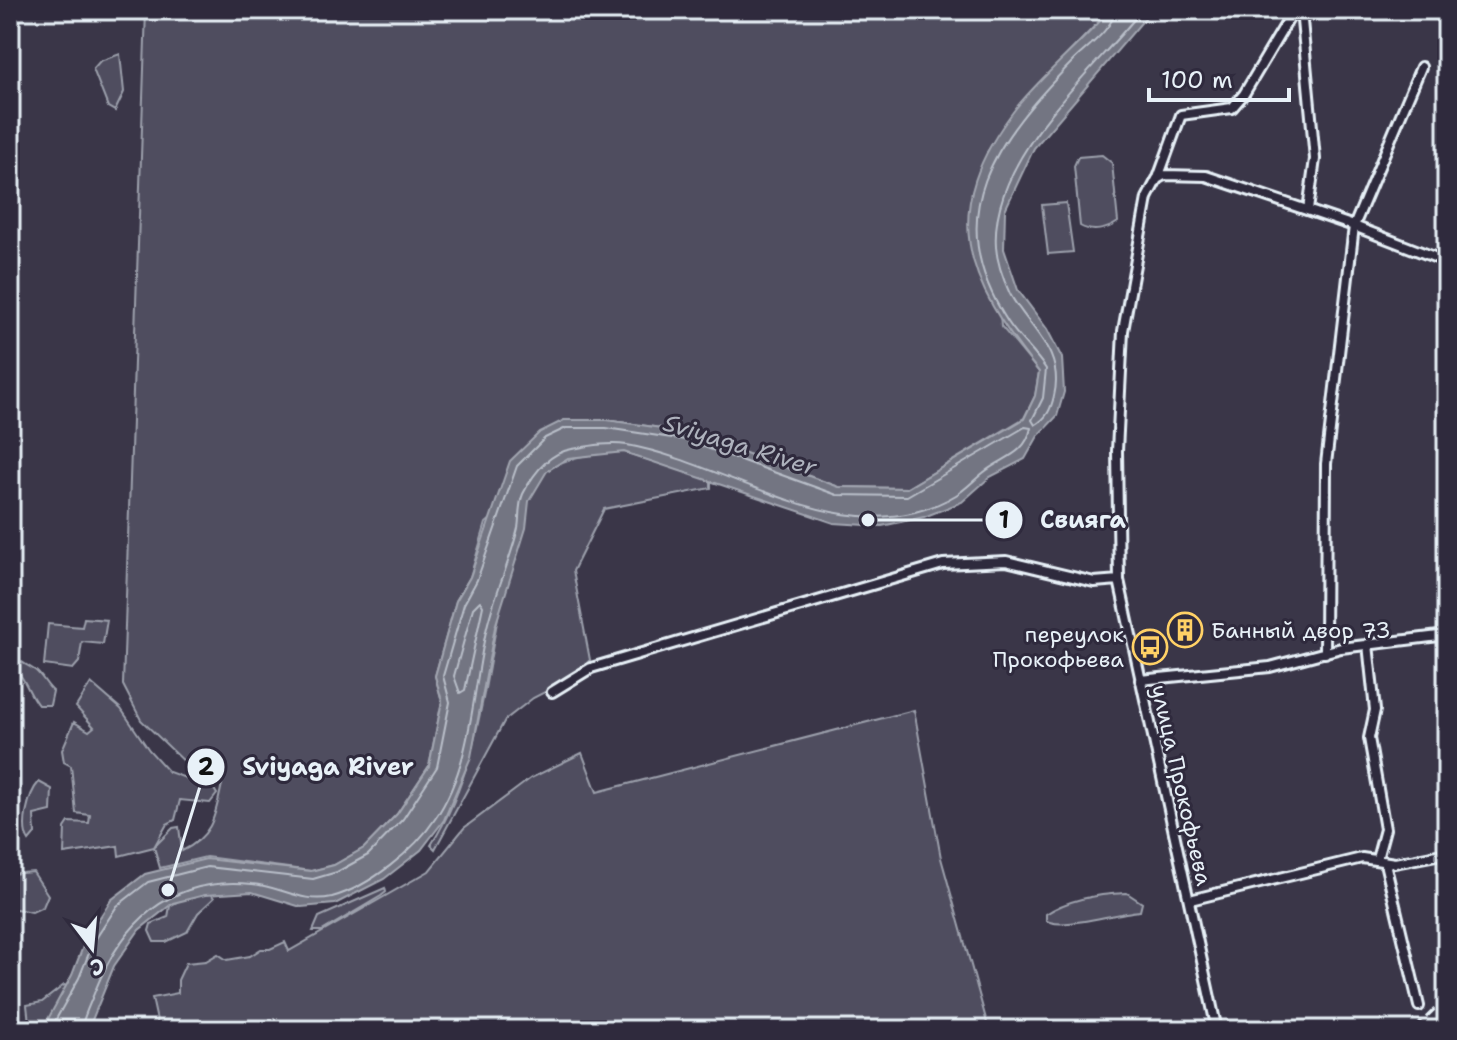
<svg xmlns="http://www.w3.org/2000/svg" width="1457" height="1040" font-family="'Shantell Sans',sans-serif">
<rect width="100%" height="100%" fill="#3a3648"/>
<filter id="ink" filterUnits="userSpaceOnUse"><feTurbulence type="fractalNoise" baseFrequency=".0125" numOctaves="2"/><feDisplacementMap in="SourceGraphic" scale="16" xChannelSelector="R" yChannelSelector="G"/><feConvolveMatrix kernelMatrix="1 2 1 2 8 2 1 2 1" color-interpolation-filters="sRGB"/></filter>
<g filter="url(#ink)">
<path fill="#504e5f" stroke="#9ca0ac" stroke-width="2" d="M146 10H1110L1017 107 987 152 1001 326 1039 372 1035 396 1024 418 907 488 839 487 688 432 607 420 486 523 470 577 456 601 435 676 442 701 429 766 397 814 364 848 334 865 311 871 206 857 160 868 154 847 119 856 118 846 64 854 65 828 69 822 89 823 90 815 76 813 71 766 64 762 62 750 74 722 89 731 94 727 76 707 91 683 121 709 149 750 169 772 213 788 217 794 210 803 180 800 175 820 167 824 154 847 173 828 179 827 182 851C213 836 215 816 222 784L193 770 141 720 123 685Z
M120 54 124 92 115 111 108 107 93 69 100 61Z
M1102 155 1112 163 1118 222C1107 230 1092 233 1080 226L1074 166 1078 157Z
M1066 203 1073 252 1048 254 1042 205Z
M624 452 711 480V488L604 509 573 571 590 660 572 678 533 698 505 720 435 849 431 845C486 759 485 654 511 558 516 538 518 510 528 493 548 457 588 453 624 452Z
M84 618 107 620 103 644 82 642 79 662 73 669 44 665 48 624 82 627Z
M10 650C17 661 26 664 36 671 43 677 46 685 53 691L50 705H38C28 694 24 672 10 667Z
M914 710 941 858 989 1030H159L152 998 178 993V980L186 963 206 961 218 954 227 960 250 956 261 949H270L285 942 289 951 429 871 464 828 531 778 582 753 597 792Z
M39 782 52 789 51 811 34 815 35 834 29 841C20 828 28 794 39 782Z
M33 872 48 895 43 907 32 912 16 909 10 913V874Z
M385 888 386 892 381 896 322 931H313L319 917Z
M210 892 214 898 198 913 187 932 166 942H154L149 931 151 924 168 917 170 906 186 897Z
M1127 893 1142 903 1140 911C1120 912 1058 931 1046 920V914C1068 899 1101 894 1127 893Z
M10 916C22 944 19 985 10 1014Z
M64 985 67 986 44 1030H22L29 1023 27 1005 42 1002Z"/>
<path fill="#737482" stroke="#a2a6b1" stroke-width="2" d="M1110 10H1152L1034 148 1005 210 1004 249 1018 290 1047 329 1062 358 1064 392 1057 416 1038 436 1025 459 990 477 962 502 924 517 882 526 834 523 624 452 568 458 547 471 529 501 526 528 495 627 471 757 444 820 421 850 384 879 335 904 301 907 252 892 205 895 173 903 139 930 114 966 88 1030H42L72 975 86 939 111 900 145 874 206 859 311 871 334 865 364 848 397 814 429 766 442 701 435 676 456 601 470 577 510 461 540 432 564 420H607L688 432 839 487 907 488 1024 419 1035 396 1039 372C965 280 936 211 1016 108 1044 73 1081 44 1110 10Z"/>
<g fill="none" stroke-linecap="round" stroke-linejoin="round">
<path stroke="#b9bfc9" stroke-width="2" d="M1115 10C1114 28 1086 48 1073 61 996 140 938 213 1008 322 1019 339 1035 352 1046 369L1043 398 1032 420 1035 425C1047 418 1051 409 1054 396 1065 351 1029 329 1010 294 1004 281 997 261 996 247 990 157 1089 76 1142 10
M480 601 483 606 465 690 460 693 454 676 473 608Z
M50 1030 79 978 93 943 117 906 148 882 207 867 313 879 337 872 368 855 403 819 437 767 450 702 443 676 464 604 477 580 517 466 545 438 566 428H606L685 440 837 495 907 496 1025 427 1031 428C1025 456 1002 457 983 473 974 480 966 489 956 495 849 559 734 464 627 445 609 442 589 446 572 449 549 453 533 474 523 494 518 505 520 517 518 528 510 562 495 593 487 627 472 690 473 764 435 819 415 850 369 887 332 897 302 904 280 886 252 884 171 876 123 921 95 991 90 1004 83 1017 81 1030"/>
<path stroke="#a2a6b1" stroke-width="3" d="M98 10H99"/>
<g stroke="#e8f1f8" stroke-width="14">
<path id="minor" d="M1301 10 1315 159 1308 210
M1158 178 1181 115 1232 108 1244 94 1294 10
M1368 644 1375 710 1369 738 1385 829 1377 859
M1325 653 1326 464 1354 226 1421 67
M1140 680 1270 667 1341 648 1447 635
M552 692 591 668 943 564 1006 561 1094 582 1119 580
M1385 863 1419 1006
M1190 900 1362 858 1395 863 1447 853
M1217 1030 1119 580 1117 451 1123 331 1147 198 1157 179 1164 175 1206 176 1354 226 1447 262"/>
</g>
<use href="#minor" stroke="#2f2a3d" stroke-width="8"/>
<path stroke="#e8f1f8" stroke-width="3" stroke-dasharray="12 6" stroke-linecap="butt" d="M1413 1030 1447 997"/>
</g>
</g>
<defs>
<g id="building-ring" transform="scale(1.8)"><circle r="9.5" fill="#2f2a3d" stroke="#ffd166" stroke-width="1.5"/><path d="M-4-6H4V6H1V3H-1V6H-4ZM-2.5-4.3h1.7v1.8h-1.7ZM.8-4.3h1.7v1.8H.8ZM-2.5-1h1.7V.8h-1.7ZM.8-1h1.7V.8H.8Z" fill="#ffd166"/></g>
<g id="bus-ring" transform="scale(1.8)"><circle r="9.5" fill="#2f2a3d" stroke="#ffd166" stroke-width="1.5"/><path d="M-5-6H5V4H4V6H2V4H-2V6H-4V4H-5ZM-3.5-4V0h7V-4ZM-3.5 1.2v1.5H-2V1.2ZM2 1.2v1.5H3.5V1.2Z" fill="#ffd166"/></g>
</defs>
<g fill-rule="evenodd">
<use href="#building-ring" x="1185" y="630"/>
<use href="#bus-ring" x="1150" y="647"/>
</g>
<g text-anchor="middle" stroke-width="6" stroke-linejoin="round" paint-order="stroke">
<g font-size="22" fill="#e8f1f8" stroke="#2f2a3d" text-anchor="start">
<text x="1211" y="638">Банный двор 73</text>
<text x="1124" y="642" text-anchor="end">переулок<tspan x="1124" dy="25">Прокофьева</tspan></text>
</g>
<g font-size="22" fill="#e8f1f8" stroke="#2f2a3d">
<text transform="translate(1182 785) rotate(77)" y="8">улица Прокофьева</text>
</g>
<g font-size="24" font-style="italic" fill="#aeb2bd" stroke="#2f2a3d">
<text transform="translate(740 445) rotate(17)" y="8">Sviyaga River</text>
</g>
</g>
<path fill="none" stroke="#e8f1f8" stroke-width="3" d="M868 520L1004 520M168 890L206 767"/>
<g fill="#e8f1f8" stroke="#2f2a3d" stroke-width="3">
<circle cx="868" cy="520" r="8"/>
<circle cx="168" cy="890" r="8"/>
<circle cx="1004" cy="520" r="20"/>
<circle cx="206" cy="767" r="20"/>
</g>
<g font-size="24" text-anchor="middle" font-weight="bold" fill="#111">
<text x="1004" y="528">1</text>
<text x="206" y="775">2</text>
</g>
<g font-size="24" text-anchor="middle" font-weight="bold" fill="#e8f1f8" stroke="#2f2a3d" stroke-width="6" stroke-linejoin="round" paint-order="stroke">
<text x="1083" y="528">Свияга</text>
<text x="328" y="775">Sviyaga River</text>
</g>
<rect width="1457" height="1040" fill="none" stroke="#2f2a3d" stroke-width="40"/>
<rect x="20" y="20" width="1417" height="1000" fill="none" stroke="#e8f1f8" stroke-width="3" filter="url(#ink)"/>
<g transform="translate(92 948) rotate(164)" stroke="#2f2a3d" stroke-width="6" paint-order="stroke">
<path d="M0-6L14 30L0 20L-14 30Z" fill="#e8f1f8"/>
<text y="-12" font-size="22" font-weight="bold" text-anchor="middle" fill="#e8f1f8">С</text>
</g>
<path d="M1149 88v12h140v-12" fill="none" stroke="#e8f1f8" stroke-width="4"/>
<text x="1161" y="88" font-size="24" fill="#e8f1f8" stroke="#2f2a3d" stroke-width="6" paint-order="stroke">100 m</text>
</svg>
